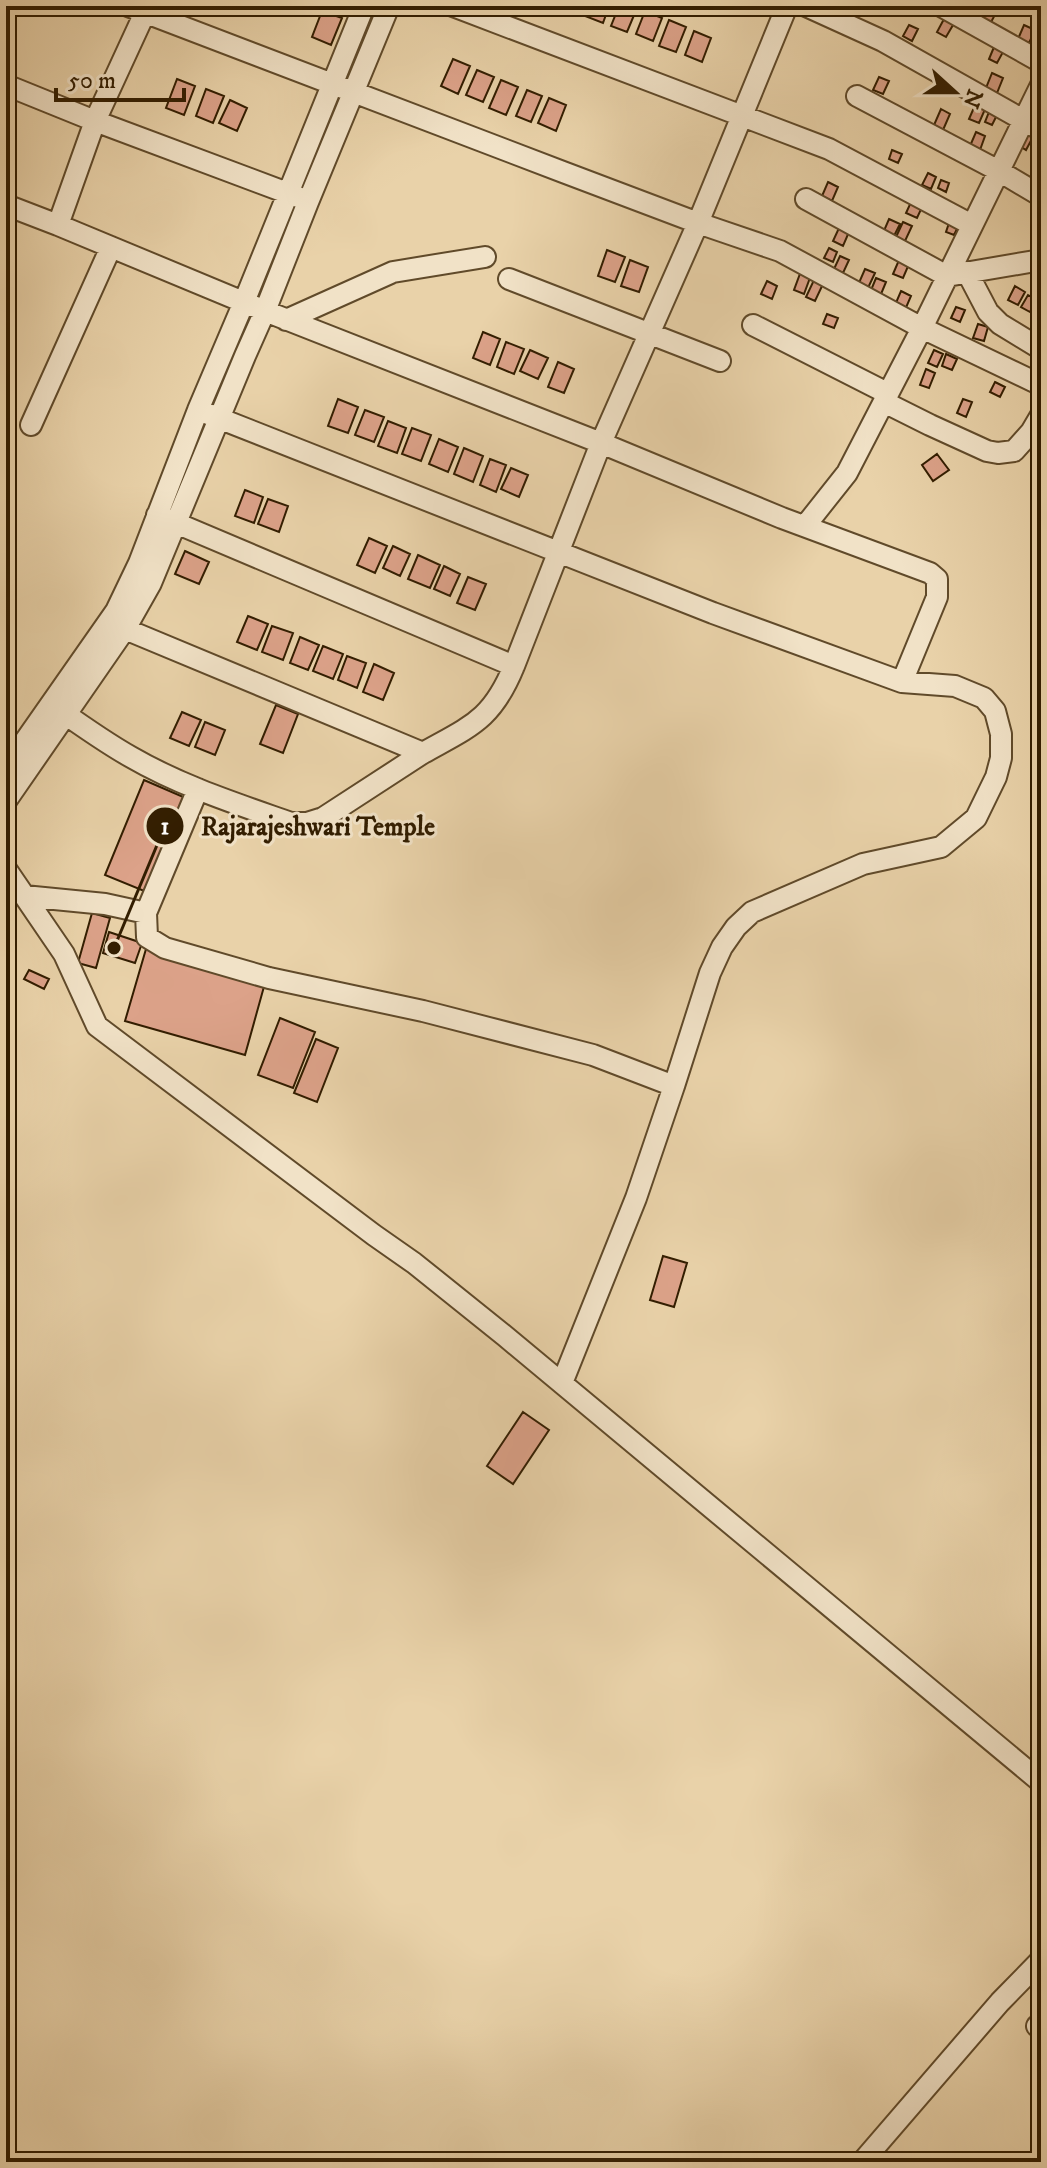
<svg xmlns="http://www.w3.org/2000/svg" width="1047" height="2168" font-family="'IM FELL DW Pica',serif">
<rect width="100%" height="100%" fill="#e9d2a9"/>
<filter id="stains"><feTurbulence type="fractalNoise" baseFrequency=".0025" numOctaves="4"/><feColorMatrix values="0 0 0 0 .2 0 0 0 0 .09 0 0 0 0 .02 0 0 0 .5 -.17"/></filter>
<radialGradient id="worn" r=".72"><stop offset=".6" stop-color="#630" stop-opacity="0"/><stop offset="1" stop-color="#630" stop-opacity=".3"/></radialGradient>
<path fill="#dca289" stroke="#321d00" stroke-width="2" d="M561 6H581L578 15 560 8Z
M589 6H609L603 23 585 16Z
M619 6 637 8 627 32 611 26Z
M987 6 997 11 990 24 981 20Z
M1022 6H1036L1032 16 1020 10Z
M322 11 342 18 331 45 312 37Z
M645 11 662 18 653 41 636 34Z
M944 19 953 25 946 37 937 32Z
M669 20 686 27 676 52 659 46Z
M909 25 918 29 912 41 903 36Z
M1024 25 1035 30 1029 43 1018 39Z
M694 31 711 38 702 62 685 55Z
M1038 32 1041 34V49L1032 45Z
M994 47 1003 52 997 63 989 59Z
M453 59 470 66 458 94 441 86Z
M477 70 494 77 483 102 466 95Z
M992 73 1003 78 997 93 986 88Z
M879 77 889 81 883 94 873 90Z
M177 79 195 86 184 115 166 108Z
M501 80 518 87 506 115 489 108Z
M206 89 224 96 213 123 196 116Z
M527 90 542 96 531 122 516 116Z
M549 98 566 105 556 131 538 123Z
M230 100 247 108 237 131 219 123Z
M976 103 986 107 979 123 969 119Z
M941 109 950 114 943 130 934 125Z
M989 112 997 115 992 125 985 122Z
M1026 131 1034 135 1026 150 1018 145Z
M976 132 985 136 980 150 970 146Z
M892 150 902 154 898 163 889 159Z
M1037 166 1041 167 1040 184 1030 179Z
M928 173 936 177 931 189 922 185Z
M941 180 949 183 946 192 938 188Z
M828 182 838 187 832 201 822 196Z
M912 200 923 205 917 218 906 213Z
M889 219 900 224 893 238 883 233Z
M903 222 912 226 905 241 896 237Z
M949 223 958 227 954 235 946 232Z
M839 228 849 232 843 246 833 241Z
M829 248 837 252 833 262 824 258Z
M607 250 625 257 615 282 598 276Z
M840 256 849 260 843 273 834 269Z
M630 260 648 267 639 292 621 286Z
M899 260 909 264 903 278 893 274Z
M865 269 875 273 867 290 858 285Z
M801 271 811 275 804 294 794 290Z
M876 278 886 282 879 299 869 295Z
M814 280 823 284 815 301 806 297Z
M767 281 777 286 772 299 761 294Z
M1015 286 1025 292 1018 305 1008 300Z
M901 291 911 296 905 310 895 305Z
M1028 295 1037 300 1030 312 1021 307Z
M956 307 965 310 960 322 951 318Z
M827 314 838 318 834 328 823 324Z
M978 324 988 327 984 341 973 338Z
M483 332 500 339 490 365 473 358Z
M506 342 524 349 514 374 497 367Z
M530 350 548 358 538 379 520 371Z
M934 350 943 354 937 367 928 363Z
M946 354 957 359 952 370 942 366Z
M558 362 574 369 564 393 548 387Z
M926 369 935 373 929 388 920 385Z
M995 382 1005 387 1000 397 990 392Z
M338 399 358 407 348 433 328 426Z
M963 399 972 402 966 417 957 413Z
M365 410 384 417 374 442 355 435Z
M388 421 406 428 397 453 378 446Z
M412 428 431 435 421 461 402 454Z
M439 439 458 447 448 472 429 464Z
M464 448 483 456 473 482 454 474Z
M937 454 949 470 933 481 922 465Z
M490 459 506 465 496 492 480 485Z
M511 468 528 475 519 497 501 489Z
M245 490 263 497 254 523 235 516Z
M268 499 288 506 279 532 258 524Z
M369 538 387 546 375 573 357 565Z
M393 546 410 554 400 576 383 568Z
M185 551 209 562 199 584 175 574Z
M418 555 440 565 430 588 408 579Z
M444 566 460 574 450 596 434 589Z
M468 577 486 584 475 610 457 603Z
M248 616 268 624 257 650 237 642Z
M272 626 293 633 283 660 262 652Z
M300 637 319 645 308 670 290 663Z
M323 646 343 654 333 679 313 671Z
M347 656 366 663 357 688 338 680Z
M374 664 394 673 383 700 363 692Z
M276 705 298 714 283 753 260 744Z
M182 712 201 720 189 746 170 738Z
M205 722 225 730 215 755 195 747Z
M144 780 188 799 149 893 105 875Z
M92 913 110 918 96 968 78 963Z
M109 932 142 943 135 963 103 953Z
M146 949 265 983 245 1055 125 1021Z
M29 970 49 979 44 989 24 979Z
M280 1018 315 1032 293 1088 258 1075Z
M316 1039 338 1048 317 1102 294 1093Z
M663 1256 687 1263 674 1307 650 1300Z
M523 1412 549 1430 513 1484 487 1466Z"/>
<g fill="none" stroke-linecap="round" stroke-linejoin="round">
<g stroke="#604a2a" stroke-width="24">
<path id="minor" d="M128 6 563 172 698 223 780 251 922 328 1041 385
M148 6 95 121 298 197
M453 6 829 149 972 225
M806 6 883 41 1041 130
M941 6 1041 62
M6 85 95 121 58 225 6 205
M857 96 999 171 1041 196
M806 199 947 276 1041 260
M58 225 265 311 601 443 782 518 930 573 937 579V597L902 682 713 613 198 410
M967 272 988 312 1000 324 1041 349
M509 279 720 361
M286 320 393 272 485 257
M753 325 887 393
M884 402 930 425 987 451 998 453 1014 451 1031 432 1041 415
M31 425 111 247
M805 526 847 473 922 328 1041 85
M110 620 125 629 423 753C471 726 492 720 514 666L157 515
M514 666 601 443 698 223 787 6
M58 709C82 726 106 743 131 757 181 786 237 804 291 823H307L323 818 423 753
M6 768 116 611 139 563 198 410 244 302 364 6
M6 801 125 629 151 583 245 356 265 311 308 202 389 6
M6 869 64 954 97 1026 374 1235 414 1263 505 1336 1041 1782
M24 896 105 904 146 913 198 789
M146 913 147 937 165 948 269 978 423 1011 593 1055 674 1086 710 973 722 947 736 927 752 912 863 864 941 847 976 818 996 777 1001 758V734L995 711 984 698 955 686 902 682
M562 1383 636 1198 674 1086
M1037 2026 1041 2028
M862 2162 1000 2002 1041 1960"/>
</g>
<use href="#minor" stroke="#f1e2c7" stroke-width="20"/>
</g>
<path fill="none" stroke="#321d00" stroke-width="3" d="M114 948L165 826"/>
<g fill="#321d00" stroke="#f1e2c7" stroke-width="3">
<circle cx="114" cy="948" r="8"/>
<circle cx="165" cy="826" r="20"/>
</g>
<g font-size="24" text-anchor="middle" font-weight="bold" fill="#fff">
<text x="165" y="834">1</text>
</g>
<g font-size="26" text-anchor="middle" font-weight="bold" fill="#321d00" stroke="#f1e2c7" stroke-width="6" stroke-linejoin="round" paint-order="stroke">
<text x="318" y="835">Rajarajeshwari Temple</text>
</g>
<rect width="1047" height="2168" fill="none" stroke="#e9d2a9" stroke-width="32"/>
<rect x="8" y="8" width="1031" height="2152" fill="none" stroke="#321d00" stroke-width="4"/>
<rect x="16" y="16" width="1015" height="2136" fill="none" stroke="#321d00" stroke-width="2"/>
<g transform="translate(955 92) rotate(111)" stroke="#f1e2c7" stroke-width="6" paint-order="stroke">
<path d="M0-6L14 30L0 20L-14 30Z" fill="#321d00"/>
<text y="-12" font-size="22" font-weight="bold" text-anchor="middle" fill="#321d00">N</text>
</g>
<path d="M56 88v12h128v-12" fill="none" stroke="#321d00" stroke-width="4"/>
<text x="68" y="88" font-size="24" fill="#321d00" stroke="#f1e2c7" stroke-width="6" paint-order="stroke">50 m</text>
<rect width="100%" height="100%" filter="url(#stains)"/>
<rect width="100%" height="100%" fill="url(#worn)"/>
</svg>
